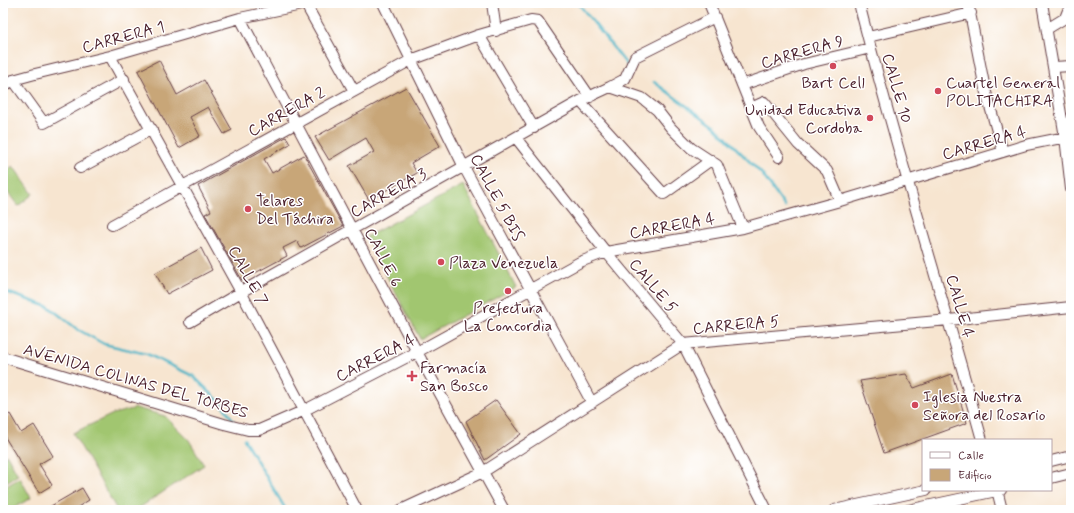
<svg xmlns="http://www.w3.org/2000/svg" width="1074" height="513" font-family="Mynerve,sans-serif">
<rect width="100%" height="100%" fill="#fff"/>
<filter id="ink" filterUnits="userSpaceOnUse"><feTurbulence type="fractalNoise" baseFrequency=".025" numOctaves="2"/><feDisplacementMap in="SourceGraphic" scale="8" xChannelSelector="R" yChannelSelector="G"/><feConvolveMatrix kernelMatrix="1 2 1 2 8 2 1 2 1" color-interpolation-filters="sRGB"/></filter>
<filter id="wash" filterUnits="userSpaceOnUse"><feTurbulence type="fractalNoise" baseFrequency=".012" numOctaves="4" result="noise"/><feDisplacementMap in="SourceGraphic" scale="16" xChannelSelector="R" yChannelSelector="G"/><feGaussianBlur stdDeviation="0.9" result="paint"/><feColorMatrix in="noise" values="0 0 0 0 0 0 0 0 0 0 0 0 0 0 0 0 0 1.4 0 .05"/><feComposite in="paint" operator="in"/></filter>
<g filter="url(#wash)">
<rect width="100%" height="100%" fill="#f7e5d0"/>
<path fill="#a1c670" stroke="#76724e" d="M13 166 33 194 18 206 3 186V173Z
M463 185 516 287 420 339 366 237Z
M136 408 165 416 189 440 204 465 136 510H117L73 433 113 414Z
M7 455 18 475 3 484V457Z
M20 478 31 498 10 510H3V488Z"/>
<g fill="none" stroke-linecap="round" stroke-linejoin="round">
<path stroke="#48b3c5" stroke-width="2.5" d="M578 3 627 65
M654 82 714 126 762 174 785 207
M3 291 49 307 77 329 104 344 147 354 193 376 222 404 233 420
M244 439 286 510"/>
</g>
<g id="blocks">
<path fill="#c8a678" d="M159 60 177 95 204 80 232 130 224 134 208 107 190 117 200 136 179 148 138 71Z
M406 87 440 146 411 163 417 173 369 200 349 166 374 152 366 138 329 160 315 137Z
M286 137 290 144 264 159 272 173 304 155 343 226 301 248 297 241 283 248 287 256 242 280 205 214 211 211 198 186Z
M201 248 212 270 167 294 155 273Z
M906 374 914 388 952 374 967 423 884 453 860 381Z
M496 400 521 434 485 460 466 421Z
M10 414 21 433 34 425 53 456 39 464 52 485 39 493 3 434V418Z
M82 488 89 500 73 510H44Z"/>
</g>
</g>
<g filter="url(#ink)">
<use href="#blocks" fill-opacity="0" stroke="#643d44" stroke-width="1"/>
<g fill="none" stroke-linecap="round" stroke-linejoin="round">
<g stroke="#643d44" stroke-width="12">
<path id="minor" d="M305 3 354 91
M383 3 464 167 592 403
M492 3 496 31
M709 3 759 127 779 157
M859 3C896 150 942 294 982 440
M968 3 985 89 1003 152
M1042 3 1065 137 1071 189
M240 18 417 352 504 510
M1047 29 1065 18 1071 3
M479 35 534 128
M868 37 971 13
M110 56 241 292 357 510
M1054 67 1071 66
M13 80 44 123 124 79
M742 85 804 64 871 48
M3 87 13 80 35 74 110 56 240 18 311 3
M610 87 625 79 635 57 715 17
M580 101 664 194 711 160
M751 108 764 102 798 144 827 171 840 201
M516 138 606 252 683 344 767 510
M80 168 152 129
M112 225 411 60 479 35 531 20 538 21 590 97
M190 322 241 292 580 101 610 87 642 98 657 110 671 128 691 148 717 165 743 228
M3 357 224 424 248 430H259L305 410 417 352 580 262 606 252 743 228 840 201 1026 145 1071 136
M1051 461 1071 456
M1051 478 1071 473
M997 490 1002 510
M401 510 483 472 683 344 949 320 1071 307
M834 510 926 490
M908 510 1001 490"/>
</g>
<use href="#minor" stroke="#fff" stroke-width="10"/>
</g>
</g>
<g fill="#d1495b" stroke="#fff" stroke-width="1.5">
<circle cx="833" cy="66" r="4"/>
<circle cx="938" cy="91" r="4"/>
<circle cx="870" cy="118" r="4"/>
<circle cx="248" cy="209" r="4"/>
<circle cx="441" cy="262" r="4"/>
<circle cx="508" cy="291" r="4"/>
<path d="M410 370h4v4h4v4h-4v4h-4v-4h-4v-4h4z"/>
<circle cx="915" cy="405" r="4"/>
</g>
<g text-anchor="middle" stroke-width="3" stroke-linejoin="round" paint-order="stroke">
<g font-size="16" fill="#4a1f2b" stroke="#fff">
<text transform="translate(123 36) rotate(-15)" y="6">CARRERA 1</text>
<text transform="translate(802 51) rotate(-16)" y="6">CARRERA 9</text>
<text transform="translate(898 88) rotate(74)" y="6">CALLE 10</text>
<text transform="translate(286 111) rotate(-29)" y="6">CARRERA 2</text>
<text transform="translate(984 142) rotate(-16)" y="6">CARRERA 4</text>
<text transform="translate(388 192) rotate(-29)" y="6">CARRERA 3</text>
<text transform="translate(498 197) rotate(62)" y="6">CALLE 5 BIS</text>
<text transform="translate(672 225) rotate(-10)" y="6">CARRERA 4</text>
<text transform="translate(384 257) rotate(63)" y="6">CALLE 6</text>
<text transform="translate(249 275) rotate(61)" y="6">CALLE 7</text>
<text transform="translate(654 285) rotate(50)" y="6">CALLE 5</text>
<text transform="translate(961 306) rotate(74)" y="6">CALLE 4</text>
<text transform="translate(736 324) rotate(-5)" y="6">CARRERA 5</text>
<text transform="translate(375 357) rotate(-27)" y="6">CARRERA 4</text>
<text transform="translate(136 380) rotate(16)" y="6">AVENIDA COLINAS DEL TORBES</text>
</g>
<g font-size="16" fill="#4a1f2b" stroke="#fff" text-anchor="start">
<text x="833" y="88" text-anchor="middle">Bart Cell</text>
<text x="946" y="88">Cuartel General<tspan x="946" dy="18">POLITACHIRA</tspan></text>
<text x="862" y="115" text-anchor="end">Unidad Educativa<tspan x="862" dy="18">Cordoba</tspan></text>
<text x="256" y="206">Telares<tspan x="256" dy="18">Del Táchira</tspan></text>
<text x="449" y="268">Plaza Venezuela</text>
<text x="508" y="313" text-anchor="middle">Prefectura<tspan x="508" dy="18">La Concordia</tspan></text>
<text x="420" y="373">Farmacía<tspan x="420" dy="18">San Bosco</tspan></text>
<text x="923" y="402">Iglesia Nuestra<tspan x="923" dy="18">Señora del Rosario</tspan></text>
</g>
</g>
<rect width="1074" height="513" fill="none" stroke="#fff" stroke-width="16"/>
<rect x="922" y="439" width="130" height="52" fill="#ffffff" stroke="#b7a5aa"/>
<rect x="930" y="452" width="20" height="6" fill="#ffffff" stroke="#b7a5aa"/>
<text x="958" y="459" font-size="12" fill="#4a1f2b">Calle</text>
<rect x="930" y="469" width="20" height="12" fill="#c8a678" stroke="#b7a5aa"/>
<text x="958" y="479" font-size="12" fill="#4a1f2b">Edificio</text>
</svg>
